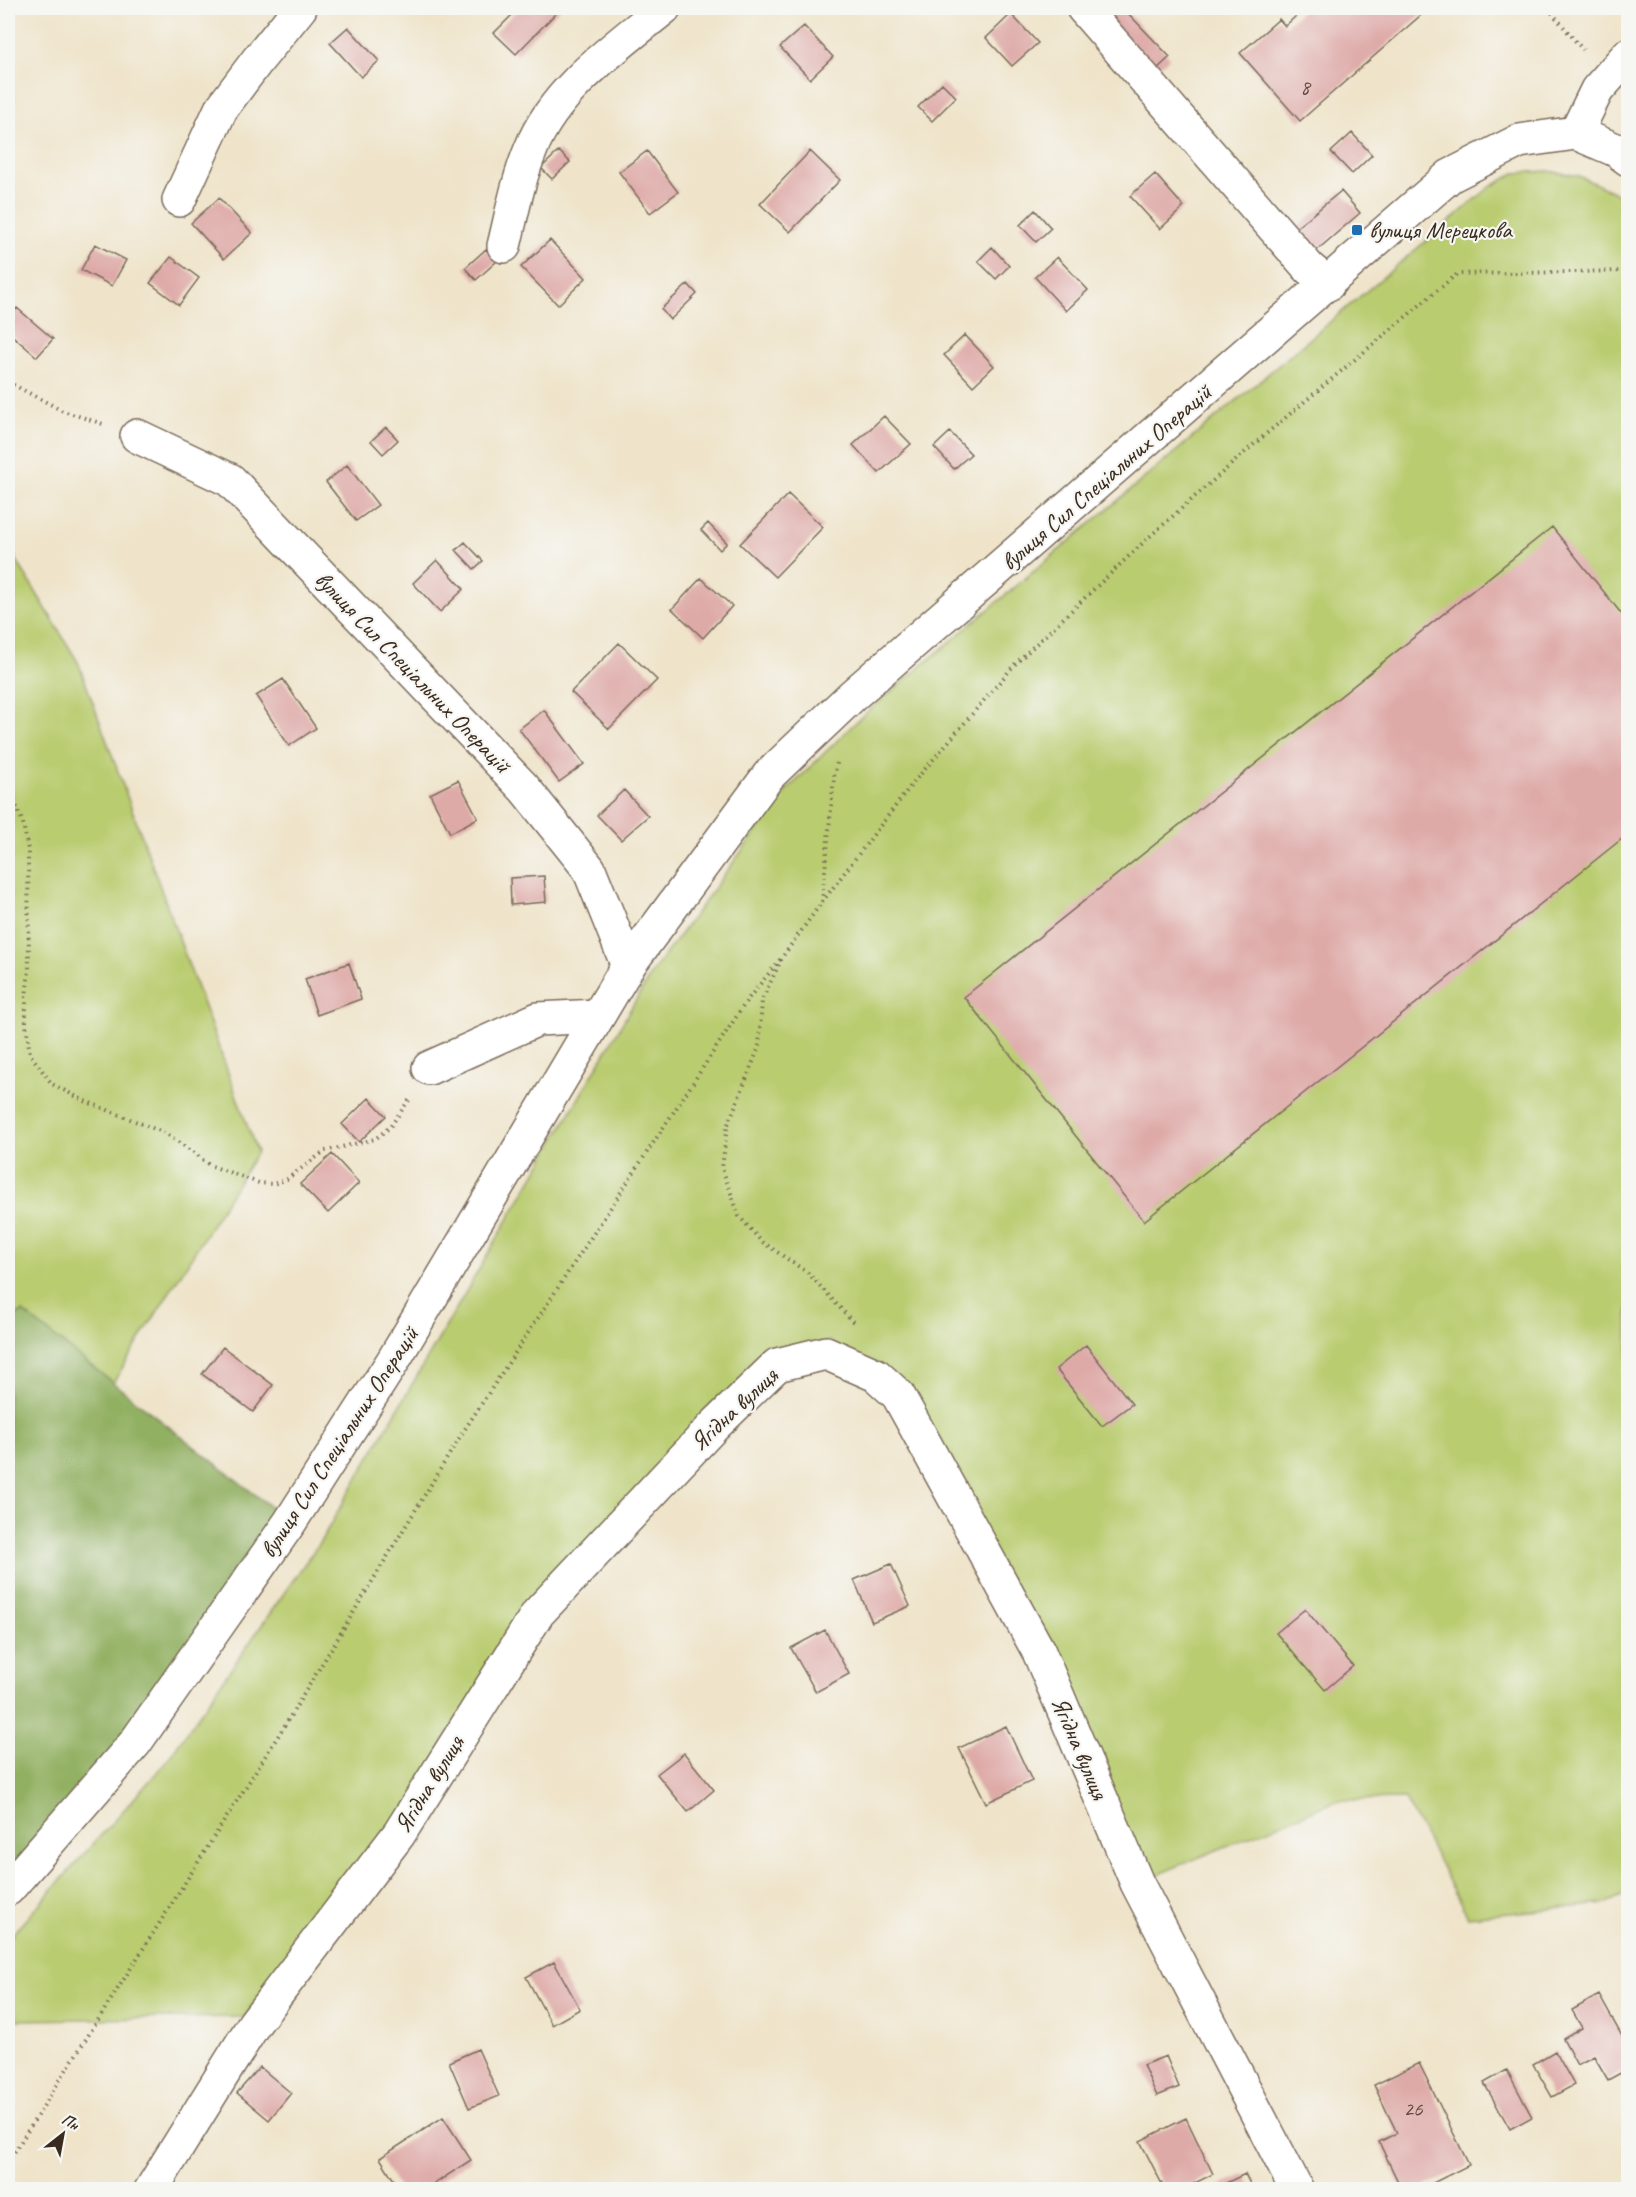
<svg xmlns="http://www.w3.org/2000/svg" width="1636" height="2197" font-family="Caveat,sans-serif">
<rect width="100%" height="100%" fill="#f6f6f2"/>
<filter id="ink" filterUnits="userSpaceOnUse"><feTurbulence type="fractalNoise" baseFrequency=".0167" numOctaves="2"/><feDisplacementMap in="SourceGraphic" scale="12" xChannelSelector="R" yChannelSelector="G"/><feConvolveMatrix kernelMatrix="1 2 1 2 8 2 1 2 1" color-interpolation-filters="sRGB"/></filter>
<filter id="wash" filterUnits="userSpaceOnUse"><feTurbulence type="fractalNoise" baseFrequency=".008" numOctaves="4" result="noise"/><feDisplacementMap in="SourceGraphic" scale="24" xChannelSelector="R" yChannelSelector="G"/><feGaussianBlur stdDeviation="1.35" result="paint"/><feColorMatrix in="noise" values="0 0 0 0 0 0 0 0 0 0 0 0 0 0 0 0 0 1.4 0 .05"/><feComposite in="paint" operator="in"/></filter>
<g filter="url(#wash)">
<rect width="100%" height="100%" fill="#efe4ca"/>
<path fill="#b9cc70" stroke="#7a7b47" stroke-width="1.5" d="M1548 171 1579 176 1613 192 1628 203V1893L1604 1904 1468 1917 1405 1799 1338 1800 1149 1878 925 1421 829 1341 707 1418 244 2017 17 2020 8 2014V1939L163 1766 322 1539 651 974 786 791 862 716 1490 187 1515 173Z
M8 546 78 662 257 1152 113 1383 23 1312 8 1319Z"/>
<path fill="#92b062" stroke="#666d40" stroke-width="1.5" d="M23 1312 290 1522 8 1889V1319Z"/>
<g id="blocks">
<path fill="#deaaa8" d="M519 8H561L516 54 494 33Z
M1114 8H1123L1170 57 1156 70 1105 16Z
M1305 8H1429L1300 121 1240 53 1279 19 1285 26Z
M1011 14 1038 43 1012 66 986 38Z
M804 26 833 57 810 79 780 47Z
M348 27 379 61 361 77 330 43Z
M942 83 956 97 932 121 918 107Z
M1352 133 1372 155 1352 174 1331 152Z
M559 151 570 162 552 179 541 168Z
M647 151 678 192 650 213 619 172Z
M810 151 840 180 790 232 760 204Z
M1155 174 1184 207 1160 229 1130 196Z
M1341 191 1360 213 1316 251 1296 228Z
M219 198 252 233 224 259 191 223Z
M1035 210 1051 228 1036 242 1020 225Z
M550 240 586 278 558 305 521 267Z
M95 244 126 260 112 286 81 270Z
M992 247 1009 266 996 279 978 261Z
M486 249 497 261 476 280 465 268Z
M171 257 199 278 179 305 150 283Z
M1057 257 1088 290 1066 311 1035 277Z
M688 284 697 294 670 320 661 309Z
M17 308 53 339 37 357 8 332V319Z
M965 335 994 366 973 386 944 355Z
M884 416 911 444 879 473 853 445Z
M386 427 398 440 383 454 371 441Z
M950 432 971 454 954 469 934 447Z
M347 465 378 505 356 521 326 482Z
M788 494 823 527 775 577 740 544Z
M708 523 727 543 720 550 701 530Z
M1552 527 1628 622V834L1144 1221 964 997Z
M465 542 483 561 474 569 456 550Z
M437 560 464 589 440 612 413 583Z
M701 578 732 606 703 638 672 609Z
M619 643 657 680 609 729 571 692Z
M283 679 316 728 289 746 256 696Z
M544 710 584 764 559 782 519 729Z
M458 780 478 818 450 833 430 794Z
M624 790 648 816 621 840 597 815Z
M544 876 546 902 511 905 510 878Z
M349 963 361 999 317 1015 305 979Z
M369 1098 386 1116 359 1142 342 1124Z
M332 1154 359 1183 328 1213 300 1184Z
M1086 1345 1132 1404 1102 1426 1056 1369Z
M223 1347 273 1385 253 1412 202 1374Z
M891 1564 910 1606 872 1622 854 1580Z
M1305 1609 1353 1666 1325 1690 1276 1633Z
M825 1630 849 1674 816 1692 791 1648Z
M1006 1726 1032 1781 986 1803 959 1748Z
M684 1753 714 1790 688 1812 657 1774Z
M554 1962 580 2009 552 2025 526 1977Z
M1599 1995 1628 2047V2069L1608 2080 1594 2056 1577 2065 1563 2039 1582 2028 1572 2010Z
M478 2049 499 2096 469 2108 449 2062Z
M1555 2051 1574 2085 1552 2097 1533 2064Z
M1166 2056 1179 2087 1157 2096 1143 2065Z
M1419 2063 1469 2165 1419 2190H1402L1379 2142 1397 2133 1374 2085Z
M260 2067 291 2093 269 2120 237 2093Z
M1507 2070 1532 2117 1510 2129 1484 2083Z
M443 2117 471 2160 425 2190H400L380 2158Z
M1186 2118 1213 2174 1181 2190H1165L1140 2141Z
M1245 2174 1253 2190H1211Z"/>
</g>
</g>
<g filter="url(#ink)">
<use href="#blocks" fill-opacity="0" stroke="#7a6b5a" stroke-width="1.5"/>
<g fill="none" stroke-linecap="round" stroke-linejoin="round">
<g stroke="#7a6b5a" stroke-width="36">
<path id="minor" d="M1083 8 1309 268 1328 284
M1576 133 1597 90 1628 55
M179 200 221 109 257 61 300 8
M504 246C512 213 518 180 531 149 554 90 617 46 664 8
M137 436 230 480 524 788 589 869 628 966
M429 1068 538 1019 598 1016
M151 2190 254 2024 399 1834 538 1613 714 1426 777 1365 826 1353 876 1375 898 1395 914 1424 1039 1652 1137 1883 1297 2190"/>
</g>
<g stroke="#7a6b5a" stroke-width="36">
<path id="major" d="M8 1889 135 1743 290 1522 393 1361 628 966 769 775 853 695 1450 176 1519 141 1576 133 1616 150 1628 159"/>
</g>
<path stroke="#7a6b5a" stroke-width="4" stroke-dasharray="1.5 4.5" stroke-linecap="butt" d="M1548 8 1583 50
M8 382 63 411 103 424
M837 763 834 777 822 902 783 956 762 1000 759 1047 727 1127 722 1168 739 1216 761 1241 808 1273 853 1322
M8 784 23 823 28 850 29 970 26 997V1025L30 1054 52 1084 85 1101 165 1133 196 1154 209 1165 259 1183 273 1184 287 1179 325 1151 375 1139 390 1127 409 1100
M822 902 913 783 1016 663 1147 539 1260 439 1457 274 1628 271
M8 2162 285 1725 461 1435 748 999 783 956"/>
<use href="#minor" stroke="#fff" stroke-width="33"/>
<use href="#major" stroke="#fff" stroke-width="33"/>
</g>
</g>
<rect fill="#1f6fb2" stroke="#f6f6f2" stroke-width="2" x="1351" y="224" width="12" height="12" rx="3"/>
<g text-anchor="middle" stroke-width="4.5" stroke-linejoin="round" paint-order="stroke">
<g font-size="21" fill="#644a40">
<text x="1305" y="94">8</text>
<text x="1413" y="2116">26</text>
</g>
<g font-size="24" fill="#3b2a1e" stroke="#f6f6f2" text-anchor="start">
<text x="1369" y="238">вулиця Мерецкова</text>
</g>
<g font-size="24" fill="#3b2a1e" stroke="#f6f6f2">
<text transform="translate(1106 477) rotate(-41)" y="8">вулиця Сил Спеціальних Операцій</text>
<text transform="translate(413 672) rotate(46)" y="8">вулиця Сил Спеціальних Операцій</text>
<text transform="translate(734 1409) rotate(-43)" y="8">Ягідна вулиця</text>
<text transform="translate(339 1442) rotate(-57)" y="8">вулиця Сил Спеціальних Операцій</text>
<text transform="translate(1080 1748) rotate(67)" y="8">Ягідна вулиця</text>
<text transform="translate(429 1784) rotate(-58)" y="8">Ягідна вулиця</text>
</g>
</g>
<rect width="1636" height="2197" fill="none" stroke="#f6f6f2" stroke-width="30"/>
<g transform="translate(63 2134) rotate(31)" stroke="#f6f6f2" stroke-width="4.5" paint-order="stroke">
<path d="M0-4.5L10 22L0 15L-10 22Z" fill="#3b2a1e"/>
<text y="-9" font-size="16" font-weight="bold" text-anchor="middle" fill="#3b2a1e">Пн</text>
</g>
</svg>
